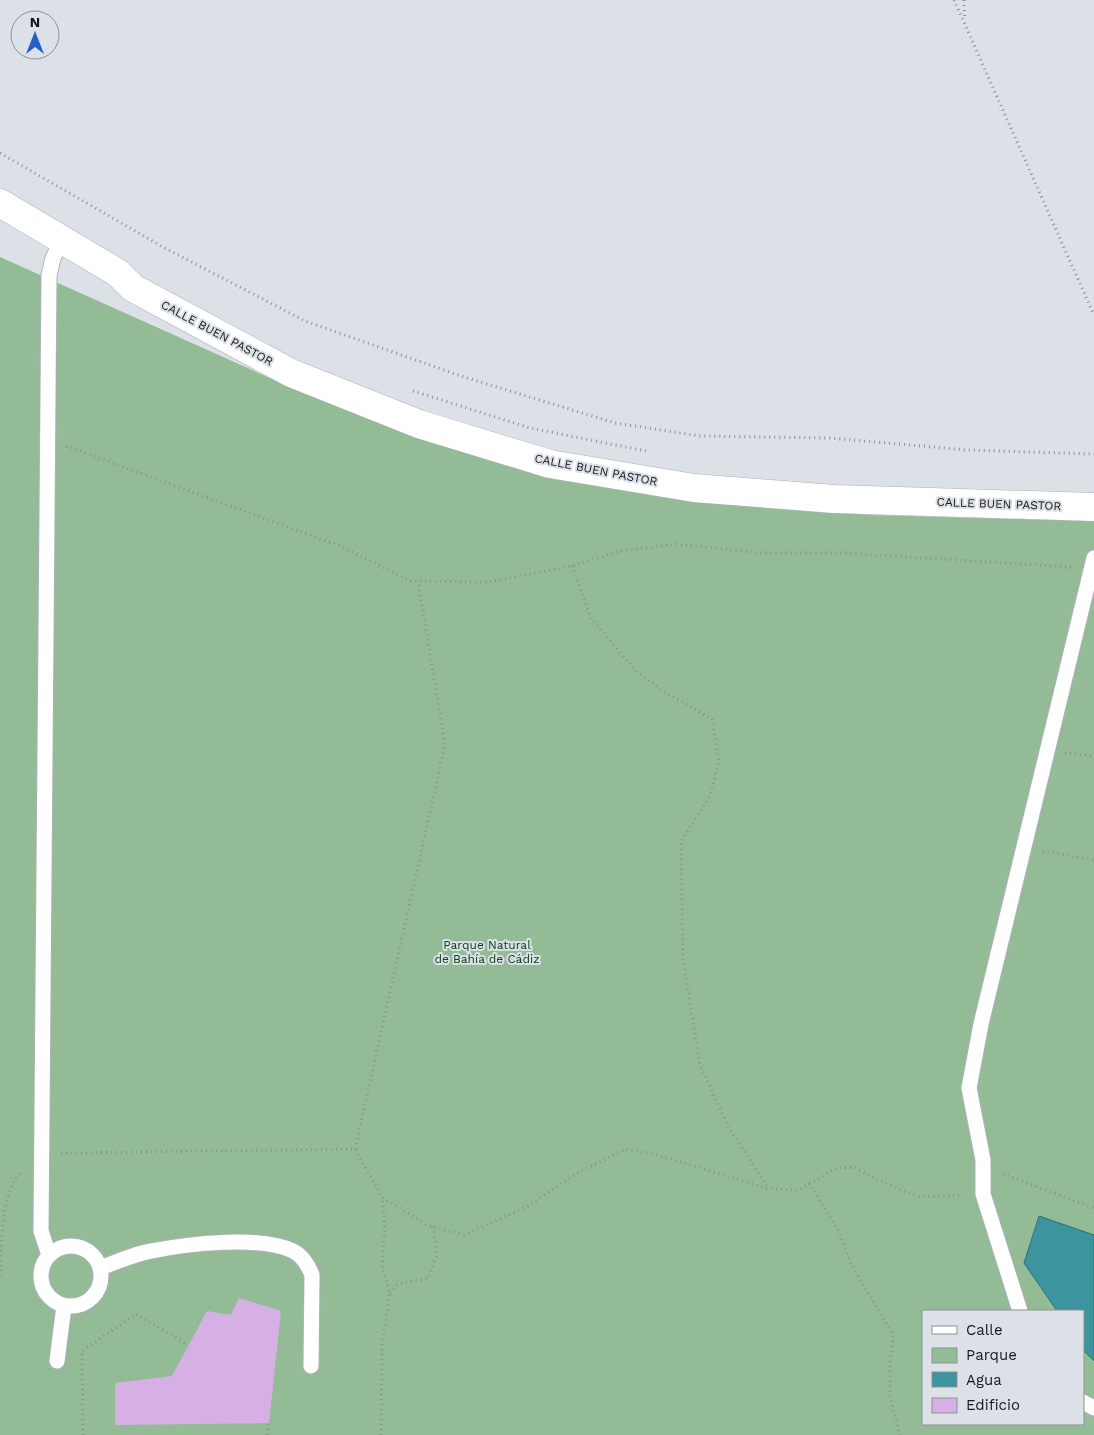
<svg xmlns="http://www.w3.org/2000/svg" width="1094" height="1435" font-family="'Work Sans',sans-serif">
<rect width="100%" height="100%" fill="#dce0e7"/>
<path fill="#93bc96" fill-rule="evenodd" d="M0 257 310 396 516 466 695 501 871 515 1094 521V1435H0ZM923 1311H1083V1424H923Z"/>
<path fill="#3c949e" stroke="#316f77" d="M1039 1216 1094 1235V1361L1083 1350V1311H1057L1024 1263Z"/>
<path fill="#d6b0e5" d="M239 1298 281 1311 269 1423 115 1425V1383L172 1376 207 1311 231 1315Z"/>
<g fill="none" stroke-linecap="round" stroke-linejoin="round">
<g stroke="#adb1b9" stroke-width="17">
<path id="service" d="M41 1276a30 30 0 1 1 60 0a30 30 0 1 1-60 0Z
M49 1255 41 1231 49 276 53 258 62 240
M100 1268C117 1262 134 1254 151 1251 187 1244 260 1235 293 1251 303 1256 308 1265 312 1275L311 1366
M1020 1311 983 1194V1160L969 1088 981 1024 1094 558
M57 1361 64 1306
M1083 1402 1094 1408"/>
</g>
<g stroke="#adb1b9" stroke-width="29">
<path id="tertiary" d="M0 203 118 273 133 288 291 373 419 424 550 464 694 488 834 499 1094 507"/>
</g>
<path stroke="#8c8f94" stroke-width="3" stroke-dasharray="1 4" stroke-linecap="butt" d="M954 0 1094 315
M964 0 965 20
M0 153 161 246 305 321 464 377 615 423 700 436 829 438 967 450 1094 454
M413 391 530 428 646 451
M66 446 340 546 411 581 488 582 572 566 621 551 676 544 761 553H844L1071 567
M572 566 591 618 636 671 665 692 712 719 719 761 710 796 681 841 683 960 700 1065 729 1128 769 1189
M1065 753 1094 756
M1043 851 1094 860
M355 1149 445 745 418 581
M61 1153 355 1149 382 1197 427 1225 464 1235 528 1206 577 1173 626 1149 658 1155 769 1189 799 1190 836 1168 854 1167 884 1183 920 1197 963 1195
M1003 1174 1094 1208
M809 1183 839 1232 851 1264 893 1335 890 1364V1396L900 1435
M0 1276C2 1246 0 1192 22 1171
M390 1293 398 1284 428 1278 437 1255 433 1226
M83 1435 82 1351 136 1314 188 1345
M267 1435 269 1423
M381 1435 382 1345 390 1293 382 1267 385 1226 382 1197"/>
<use href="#service" stroke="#fff" stroke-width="15"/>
<use href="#tertiary" stroke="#fff" stroke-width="28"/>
</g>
<g text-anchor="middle" stroke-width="4" stroke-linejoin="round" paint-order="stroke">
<g font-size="12" fill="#18191c" stroke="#dce0e7">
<text transform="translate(217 333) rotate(28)" y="4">CALLE BUEN PASTOR</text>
<text transform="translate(596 470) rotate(11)" y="4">CALLE BUEN PASTOR</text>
<text transform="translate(999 504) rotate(2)" y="4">CALLE BUEN PASTOR</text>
</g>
<g font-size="12" fill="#094217" stroke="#dce0e7">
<text x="487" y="949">Parque Natural<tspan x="487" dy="14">de Bahía de Cádiz</tspan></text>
</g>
</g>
<rect x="922" y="1310" width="162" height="115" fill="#dce0e7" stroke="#8e9096"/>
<rect x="932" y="1326" width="25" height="8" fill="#ffffff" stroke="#8e9096"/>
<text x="966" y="1335" font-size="15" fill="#18191c">Calle</text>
<rect x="932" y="1348" width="25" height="15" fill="#93bc96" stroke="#8e9096"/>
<text x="966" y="1360" font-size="15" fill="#18191c">Parque</text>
<rect x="932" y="1372" width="25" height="15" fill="#3c949e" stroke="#8e9096"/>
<text x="966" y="1385" font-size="15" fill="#18191c">Agua</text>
<rect x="932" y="1398" width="25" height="15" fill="#d6b0e5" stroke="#8e9096"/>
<text x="966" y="1410" font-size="15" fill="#18191c">Edificio</text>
<g transform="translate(35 35)"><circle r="24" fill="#dce0e7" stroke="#8e9096"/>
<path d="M0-4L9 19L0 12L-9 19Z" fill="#235ecb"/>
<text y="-8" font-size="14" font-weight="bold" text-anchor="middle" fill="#18191c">N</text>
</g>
</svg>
